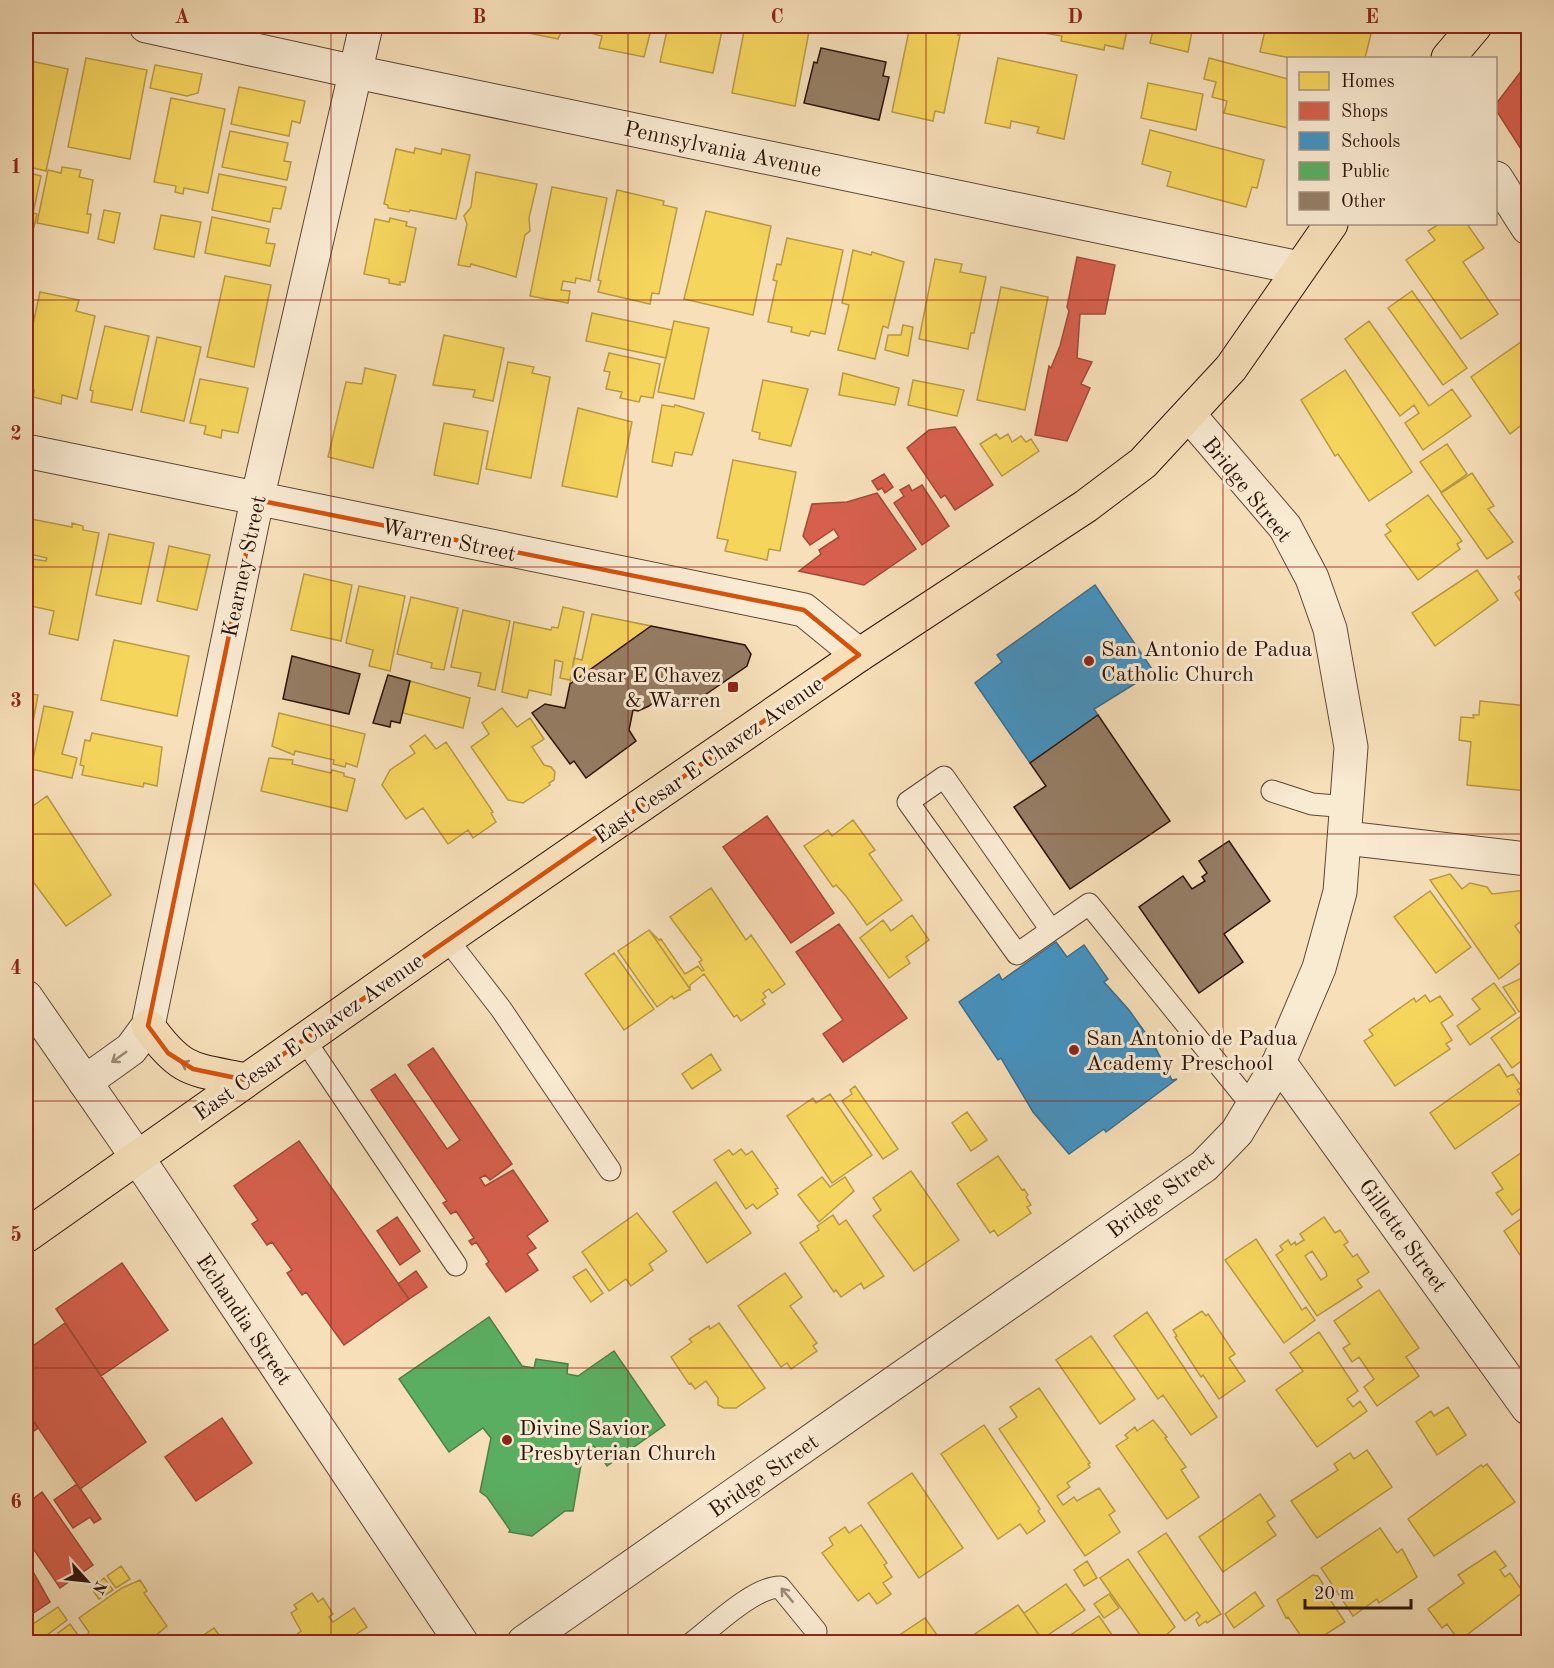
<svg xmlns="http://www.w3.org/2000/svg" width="1554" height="1668" font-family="'Old Standard TT',serif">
<rect width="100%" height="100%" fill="#f6dfb9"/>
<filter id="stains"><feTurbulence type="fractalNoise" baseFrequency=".00333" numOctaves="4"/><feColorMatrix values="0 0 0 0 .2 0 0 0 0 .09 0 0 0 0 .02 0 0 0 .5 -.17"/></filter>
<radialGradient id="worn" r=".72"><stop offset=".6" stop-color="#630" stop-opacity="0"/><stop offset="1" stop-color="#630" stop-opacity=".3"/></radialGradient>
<path fill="#f6d55c" stroke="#b99b43" stroke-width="1.5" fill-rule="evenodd" d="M520 26H564L558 39 518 31Z
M583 26H652L644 57 599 48 602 36 582 31Z
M668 26H723L713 73 660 62Z
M745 26H810L795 106 732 93Z
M910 26H960L958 35H960L944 113 935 111 933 121 892 112Z
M1045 26H1128L1123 49 1105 45 1104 50 1061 41 1062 36 1044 33Z
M1154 26H1193L1188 52 1150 43Z
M1266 26H1373L1365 58H1291L1260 52Z
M86 58 147 70 130 159 68 147Z
M998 58 1077 75 1064 139 1037 133 1039 127 1011 121 1010 128 985 123Z
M1209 58 1288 79V128L1224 113 1227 101 1212 97 1216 82 1204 79Z
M31 61 68 69 46 171 29 167 31 160 26 159V86Z
M155 65 202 74 198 93 187 96 150 88Z
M1148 83 1203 94 1196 130 1141 118Z
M239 87 305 101 300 123 292 121 289 136 231 124Z
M171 98 225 109 208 193 184 188 183 194 175 192 176 186 154 182Z
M1150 130 1264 160 1257 188 1252 187 1246 207 1167 186 1171 172 1142 164Z
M230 131 288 143 284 161 291 162 287 180 222 167Z
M415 148 441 154 442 149 470 155 456 219 410 210 409 212 388 208V205L384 204 396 149 414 153Z
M62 167 81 170 79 177 93 180 87 214H91L88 233 37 223 48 170 61 173Z
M26 172 41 176 33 213 37 214 34 227 26 225Z
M476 172 537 184 529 218 530 231 525 235 516 277 471 264 470 267 458 265 467 224 464 216 471 207Z
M219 174 286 187 281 209 273 208 270 222 212 210Z
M552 187 607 198 590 281 576 278 575 283 563 281 561 290 570 291 568 303 530 296Z
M617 190 664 201 663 205 677 208 659 294 652 293 650 304 598 292 601 281 598 280Z
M104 210 120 213 114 243 98 239Z
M706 211 771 226 753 315 684 299Z
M161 215 201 222 194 257 154 249Z
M212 217 269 229 266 243 275 244 270 266 205 253Z
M390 218 407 222 406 226 416 228 405 282H400V285L389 283V279L364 274 375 219 389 222Z
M1439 224H1467L1484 248 1463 262 1498 314 1461 339 1406 260 1435 240 1428 231Z
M787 238 843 250 825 334 811 331 809 336 791 332 792 327 768 322 777 281 773 280 777 264 781 265Z
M853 250 871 255 872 252 904 262 888 328 883 326 875 359 838 350 849 305 842 303Z
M935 259 962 264 960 272 986 277 974 333H971L968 349 919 339Z
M225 276 271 285 254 367 207 357Z
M1001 287 1048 297 1025 410 977 400Z
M1412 291 1467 368 1443 385 1388 308Z
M40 292 79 300 76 311 95 316 77 399 62 395 61 404 33 397 34 390 26 388V356Z
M592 313 672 330 666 358 586 341Z
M674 321 709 328 694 399 658 392Z
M1369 321 1429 406 1452 389 1471 416 1423 450 1405 423 1419 413 1414 405 1400 416 1345 339Z
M903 325 913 327 908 356 885 350 888 335H901Z
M105 326 149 336 132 410 91 402 93 391 90 390Z
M444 335 504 348 493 401 473 397 475 390 433 385Z
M157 337 201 347 184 421 141 412Z
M1528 337V420L1510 434 1471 377Z
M609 353 660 364 653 398 641 396 639 402 620 398 622 392 606 389 610 372 604 371Z
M508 362 534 367 532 373 550 377 531 478 486 469Z
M365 368 396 375 373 468 328 457 346 382 362 384Z
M1345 370 1412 472 1369 501 1338 454 1335 456 1301 400Z
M843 373 899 388 895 405 839 395Z
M200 379 248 388 238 433 222 430 221 438 204 434 206 426 190 423Z
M763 380 808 389 791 446 759 439 760 433 752 431Z
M913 380 964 390 957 416 908 405Z
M662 405 674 407 675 405 704 413 692 455 675 452 672 466 652 462Z
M578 408 632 422 617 497 562 486Z
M444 423 488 431 478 484 434 475Z
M996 434 1000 439 1008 434 1012 442 1021 436 1026 442 1031 439 1039 451 1002 476 980 444Z
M1447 444 1467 474 1441 492 1420 462Z
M733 460 796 472 780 551 769 549 767 560 725 551 728 540 717 538Z
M1472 473 1494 506 1488 509 1513 542 1487 559 1441 493Z
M1428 495 1462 541 1457 544 1460 549 1418 580 1385 535 1391 531 1386 525Z
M26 518 72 527V523L83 526V530L99 533 78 640 49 634 54 611 26 605 32 559 46 561 47 558 26 553Z
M109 534 154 543 141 604 96 595Z
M169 546 210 555 197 610 157 601Z
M1477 570 1498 600 1435 646 1412 613Z
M1528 570V613L1515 593 1524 587 1518 577Z
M304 574 352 585 341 641 291 630Z
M359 586 405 596 390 671 369 666 373 650 346 643Z
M411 597 458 608 444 670 431 668 432 663 397 654Z
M563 607 584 612 570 680 560 678 563 662 555 660 551 695 529 690 527 698 502 692 514 622 551 630 552 627 558 628Z
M463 610 510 621 495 690 478 686 481 673 451 667Z
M592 614 651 626 570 684 574 658 582 660Z
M114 640 189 656 177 716 101 700Z
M26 649 31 650 26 669Z
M410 681 470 698 463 728 403 713Z
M26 693 38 695 30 738 26 737Z
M1480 701 1528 706V791L1467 785 1471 742 1459 740 1461 717 1474 718 1473 715H1479Z
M44 706 73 712 62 754 77 758 72 778 31 769Z
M502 708 517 727 530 718 544 739 532 747 544 765 551 767 555 772 554 780 549 783 550 785 523 803 508 800 471 747 489 734 482 723Z
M279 713 365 734 357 767 346 763 345 767 333 764 334 760 295 751 294 755 272 746Z
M92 733 162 747 157 786 144 783 143 787 82 775 84 766 80 765 85 740 90 741Z
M425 735 436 749 446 742 493 812 491 813 496 822 473 838 468 830 448 844 423 808 406 819 382 785 390 770 415 753 410 746Z
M269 758 293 760 292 764 331 773 332 770 344 773V776L355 779 347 811 261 791Z
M47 796 111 895 66 926 26 872V811Z
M853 820 875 850 869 854 902 900 867 925 846 896 836 885 833 887 804 846 828 830 832 836Z
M1450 874 1462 889 1470 883 1487 887 1492 894 1525 890 1527 917 1515 926 1528 945V957L1499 979 1430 880Z
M711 888 746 940 751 935 785 984 772 993 769 989 763 993 766 997 762 1000 765 1004 741 1021 737 1015 734 1017 704 974 690 985V989L649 930 659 940 661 939 685 974 698 966 702 971 704 970 699 962 702 960 670 917Z
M1430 891 1471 947 1436 973 1394 917Z
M912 915 929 940 906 957 910 963 889 978 860 938 883 920 891 931Z
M649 930 690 989 674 999 672 996 657 1007 618 951Z
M614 953 654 1009 624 1030 585 974Z
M1528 975V1005L1519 1012 1503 987Z
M1494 983 1516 1013 1470 1045 1457 1026 1480 1009 1472 999Z
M1425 995 1430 1002 1440 996 1453 1015 1441 1023 1452 1040 1446 1044 1450 1049 1395 1086 1364 1041 1373 1035 1369 1030 1414 998 1416 1002Z
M1520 1017 1528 1028V1056L1512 1068 1491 1038Z
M711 1054 721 1070 692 1089 682 1074Z
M1499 1064 1507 1077 1513 1074 1522 1087 1517 1090 1524 1101 1455 1149 1430 1113Z
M855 1086 898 1149 883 1159 842 1101 852 1094 850 1090Z
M830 1094 872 1155 832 1183 787 1116 813 1098 816 1103Z
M967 1112 987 1140 971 1151 952 1123Z
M1528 1148V1203L1512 1215 1496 1193 1503 1189 1492 1173Z
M741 1149 746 1155 752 1151 778 1188 775 1189 778 1194 757 1209 753 1204 746 1209 714 1160 729 1150 733 1155Z
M998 1156 1022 1190 1024 1189 1028 1195 1026 1197 1031 1205 1027 1207 1031 1213 998 1236 994 1230 990 1233 957 1184Z
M911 1171 959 1240 914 1271 873 1216 881 1210 873 1198Z
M822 1177 830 1187 845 1177 854 1191 819 1222 798 1195Z
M716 1182 751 1233 707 1263 673 1212Z
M637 1213 667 1251 649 1264 653 1270 631 1286 626 1279 609 1291 582 1252Z
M1528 1214V1267L1504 1231Z
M833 1215 839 1225 846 1220 884 1276 864 1289 861 1283 841 1297 836 1290 834 1292 800 1243 819 1230 817 1226Z
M1324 1217 1335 1233 1340 1230 1348 1242 1344 1245 1353 1257 1357 1254 1369 1272 1357 1280 1362 1287 1317 1316 1276 1255 1283 1250 1280 1246 1288 1240 1291 1245 1295 1242 1296 1245 1304 1240 1300 1234ZM1312 1251 1326 1272 1327 1276 1321 1280 1305 1256Z
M1256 1239 1302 1310 1306 1307 1315 1320 1284 1343 1225 1260Z
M586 1269 603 1293 591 1302 573 1277Z
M785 1273 802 1297 790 1306 817 1343 813 1346 817 1351 791 1369 787 1363 781 1367 738 1306Z
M1379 1290 1419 1348 1406 1357 1419 1376 1377 1406 1364 1387 1374 1379 1359 1357 1352 1362 1343 1348 1350 1344 1334 1321Z
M1202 1311 1206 1316 1208 1314 1235 1354 1229 1358 1245 1381 1219 1399 1203 1375 1201 1377 1175 1337 1177 1336 1173 1330Z
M1147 1312 1217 1417 1191 1435 1163 1395 1158 1399 1114 1336Z
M719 1323 765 1388 736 1408H724L718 1405V1398L706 1381 695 1389 691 1383 689 1384 671 1357 692 1342 689 1339 709 1326 710 1329Z
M1319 1332 1358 1391 1347 1399 1353 1407 1360 1401 1367 1411 1317 1447 1276 1390 1303 1371 1290 1353Z
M1091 1336 1135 1399 1100 1424 1056 1360Z
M1039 1388 1090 1463 1088 1464 1090 1467 1067 1483 1070 1487 1057 1496 1063 1505 1074 1497 1077 1501 1099 1488 1115 1511 1109 1515 1120 1532 1085 1556 999 1429 1017 1417 1010 1407Z
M1448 1407 1466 1435 1437 1455 1416 1422 1431 1411 1434 1416Z
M1153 1420 1167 1437 1165 1438 1186 1467 1181 1470 1199 1497 1167 1519 1116 1446 1128 1438 1125 1435 1135 1427 1137 1431Z
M984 1425 1040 1509 1038 1511 1045 1521 1027 1534 1020 1524 998 1539 941 1454Z
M1367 1450 1392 1487 1317 1538 1291 1501 1338 1470 1334 1464 1350 1453 1354 1459Z
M1487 1464 1515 1502 1434 1556 1408 1519 1481 1465 1483 1467Z
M912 1473 963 1548 919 1578 868 1503Z
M1260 1494 1275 1516 1267 1522 1276 1535 1223 1572 1199 1537Z
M861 1525 887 1563 884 1565 892 1577 883 1583 891 1594 877 1604 869 1593 858 1601 822 1553 833 1545 829 1538 845 1527 849 1533Z
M1380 1528 1397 1553 1402 1549 1417 1577 1379 1603 1377 1599 1353 1616 1321 1568Z
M1166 1533 1221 1614 1207 1623 1206 1621 1199 1626 1196 1620 1200 1616 1197 1612 1185 1621 1138 1552Z
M1495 1551 1506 1566 1500 1570 1505 1577 1510 1573 1523 1592 1459 1641 1447 1624 1442 1628 1428 1609 1464 1583 1458 1575Z
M1128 1559 1175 1627 1161 1640 1159 1637 1152 1642H1145L1100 1578Z
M1087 1561 1097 1578 1084 1586 1074 1570Z
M121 1566 130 1579 116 1588 107 1576Z
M1313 1575 1318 1576 1323 1584 1321 1586 1345 1622 1314 1642H1305L1288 1617 1286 1618 1277 1600Z
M104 1578 113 1590 99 1599 91 1588Z
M140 1580 147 1591 144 1593 167 1626 148 1642H91L87 1636 89 1632 79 1618 122 1588Z
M1066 1584 1085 1610 1042 1639 1018 1605 1024 1613Z
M1255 1592 1264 1606 1234 1628 1225 1614Z
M312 1593 318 1602 323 1598 333 1614 329 1617 333 1622 354 1608 367 1627 346 1641 347 1642H300L295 1636 301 1631 291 1613 297 1609 294 1605Z
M1109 1594 1119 1608 1104 1618 1094 1604Z
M1018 1605 1042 1639 1036 1642H963Z
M58 1607 67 1620 47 1635 50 1638 43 1642 40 1639 35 1642 29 1639 26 1641V1629Z
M1099 1616 1117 1642H1060Z
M925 1618 942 1642H889Z
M70 1624 83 1642H49L60 1636 58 1633Z
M214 1628 224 1642H193Z
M284 1636 288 1642H275Z"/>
<path fill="#d6604d" stroke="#a34938" stroke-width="1.5" d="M1528 62V160L1496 110V104Z
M1077 257 1115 265 1105 314H1080L1077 358 1092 362 1081 384 1090 388 1067 441 1035 435 1049 366 1051 368 1060 346 1069 311 1067 307Z
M955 427 993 485 955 510 945 495 941 498 907 448 929 430Z
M884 474 893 487 885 493 882 488 878 490 872 481Z
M909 485 912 491 922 485 949 526 922 545 894 503 904 496 900 490Z
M877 493 916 549 864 585 799 571 821 554 819 550 839 537 834 529 810 545 803 536 812 504 847 502Z
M767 816 834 913 791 943 723 847Z
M839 924 907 1018 843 1062 823 1034 843 1020 796 952Z
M433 1048 512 1164 490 1180 485 1175 480 1178 485 1186 513 1170 548 1221 527 1236 536 1248 527 1254 538 1270 506 1292 486 1264 489 1262 476 1242 472 1245 469 1241 474 1238 456 1211 451 1214 443 1203 447 1201 371 1090 395 1074 447 1149 460 1140 408 1065Z
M299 1141 409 1299 344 1345 306 1292 302 1295 287 1273 292 1270 272 1242 267 1245 252 1224 258 1220 234 1186Z
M397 1217 420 1251 400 1265 377 1231Z
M122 1263 168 1330 101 1376 56 1309Z
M416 1271 427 1287 409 1299 398 1284Z
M65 1323 146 1442 80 1489 26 1410V1351Z
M26 1410 38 1428 26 1437Z
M222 1418 252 1463 196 1501 165 1457Z
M77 1484 101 1519 94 1523 90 1517 73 1528 54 1500Z
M42 1492 93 1565 60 1588 26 1538V1504Z
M26 1559 50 1602 29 1616 26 1611Z"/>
<path fill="#4393c3" stroke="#3c6d8b" stroke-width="1.5" d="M1095 585 1154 672 1094 709 1098 715 1030 763 975 683 1002 662 997 655Z
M1056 942 1067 957 1084 945 1108 979 1104 982 1129 1010 1154 1045 1172 1080 1177 1079 1106 1132 1104 1129 1069 1154 1033 1112 1001 1058 998 1060 959 1002 999 974 1002 980Z"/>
<path fill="#5aae61" stroke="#4c8046" stroke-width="1.5" d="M489 1317 522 1366 534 1368 536 1359 568 1364 567 1374 578 1376 614 1351 665 1425 607 1466 594 1446 583 1453 573 1511H565L532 1536 509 1532 510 1530 487 1497 480 1492 491 1438 483 1428 449 1452 399 1379Z"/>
<path fill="#957d64" stroke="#2c1308" stroke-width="1.5" d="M821 48 886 62 883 76 889 77 879 120 804 103 814 62 817 63Z
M651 626 745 645 751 654 747 666 686 708 680 697 659 693 658 698 649 706 638 711 633 710 629 730 636 741 586 778 574 761 570 764 532 713 545 704 565 708 570 684Z
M292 656 360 674 349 714 283 699Z
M388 675 410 681 400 723 391 721 390 727 373 723Z
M1098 715 1170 821 1070 889 1014 807 1046 786 1030 763Z
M1229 841 1270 901 1224 934 1243 962 1199 993 1139 907 1183 876 1192 889 1205 881 1202 877 1207 873 1199 861Z"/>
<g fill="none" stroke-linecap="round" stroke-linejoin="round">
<g stroke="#5e4634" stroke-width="23">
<path id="service" d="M1272 791 1312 804 1348 807
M1051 930 944 777 908 802 1017 954 1089 904 1253 1107
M447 939 501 1009 610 1170
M304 1039 456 1265
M693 1642C714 1626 754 1587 780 1587L816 1631 815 1642"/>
</g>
<g stroke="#5e4634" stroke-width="35">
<path id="minor" d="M146 26 356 72 1299 268
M1496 178 1528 228
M26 451 804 610 859 655
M1346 838 1528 859
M1279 1062 1528 1408
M85 1082 131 1049 148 1026 257 500 366 26
M524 1642 1204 1166 1237 1132 1279 1062 1319 968 1340 892 1351 747 1330 629 1312 578 1285 527 1190 416"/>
</g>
<g stroke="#5e4634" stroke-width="35">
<path id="tertiary" d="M26 997 137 1157 461 1642"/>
</g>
<g stroke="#2c1308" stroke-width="35">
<path id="primary" d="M1448 58 1475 26
M148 1026C182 1073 192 1069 246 1080
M26 1236 447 939 859 655 1086 506 1143 463 1231 368 1331 224"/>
</g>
<use href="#service" stroke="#f9ead2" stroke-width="21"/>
<use href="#minor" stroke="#f9ead2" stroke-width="33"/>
<use href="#tertiary" stroke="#f9ead2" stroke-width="33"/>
<use href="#primary" stroke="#f6dfb9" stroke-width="33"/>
</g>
<defs><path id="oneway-shaft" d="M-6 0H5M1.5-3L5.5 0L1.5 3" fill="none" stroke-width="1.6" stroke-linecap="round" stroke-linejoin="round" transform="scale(1.5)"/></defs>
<g stroke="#9d8977">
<use href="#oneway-shaft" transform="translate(119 1057) rotate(144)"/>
<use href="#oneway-shaft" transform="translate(787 1595) rotate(-130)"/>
</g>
<use stroke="#9b8369" href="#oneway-shaft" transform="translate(189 1066) rotate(-155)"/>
<path fill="none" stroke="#d5520c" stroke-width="4.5" stroke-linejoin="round" d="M257 500 804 610 859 655 246 1080 193 1069 168 1053 148 1026Z"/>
<path fill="none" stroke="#8f2418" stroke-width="1.5" stroke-opacity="0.55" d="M331 26V1642M628 26V1642M926 26V1642M1223 26V1642M26 300H1528M26 567H1528M26 834H1528M26 1101H1528M26 1368H1528"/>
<g fill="#8f2418" stroke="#f9ead2" stroke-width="2">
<circle cx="1089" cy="661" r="6"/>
<rect x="727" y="681" width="12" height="12" rx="3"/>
<circle cx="1074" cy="1050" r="6"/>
<circle cx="507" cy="1440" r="6"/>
</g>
<g text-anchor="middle" stroke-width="6" stroke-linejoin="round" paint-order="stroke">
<g font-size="22" fill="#2c1308" stroke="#f9ead2">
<text transform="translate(723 148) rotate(12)" y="8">Pennsylvania Avenue</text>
<text transform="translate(1248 489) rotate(51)" y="8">Bridge Street</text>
<text transform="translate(449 539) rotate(12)" y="8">Warren Street</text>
<text transform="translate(243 566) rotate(-78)" y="8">Kearney Street</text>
<text transform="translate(708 759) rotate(-35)" y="8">East Cesar E Chavez Avenue</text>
<text transform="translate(308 1036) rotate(-35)" y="8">East Cesar E Chavez Avenue</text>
<text transform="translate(1160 1194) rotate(-37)" y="8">Bridge Street</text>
<text transform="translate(1404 1235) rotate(54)" y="8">Gillette Street</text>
<text transform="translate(245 1319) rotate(56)" y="8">Echandia Street</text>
<text transform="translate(763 1475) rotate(-35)" y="8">Bridge Street</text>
</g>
<g font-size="22" fill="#2c1308" stroke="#f9ead2" text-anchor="start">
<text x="1101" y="656">San Antonio de Padua<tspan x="1101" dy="25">Catholic Church</tspan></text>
<text x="721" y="682" text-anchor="end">Cesar E Chavez<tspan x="721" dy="25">&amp; Warren</tspan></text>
<text x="1086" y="1045">San Antonio de Padua<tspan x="1086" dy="25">Academy Preschool</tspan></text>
<text x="519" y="1435">Divine Savior<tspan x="519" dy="25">Presbyterian Church</tspan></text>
</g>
</g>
<rect width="1554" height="1668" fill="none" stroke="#f6dfb9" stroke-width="66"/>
<rect x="1287" y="57" width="210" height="168" fill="#f9ead2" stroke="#a79481" stroke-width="1.5"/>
<rect x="1299" y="72" width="30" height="18" fill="#f6d55c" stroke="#a79481" stroke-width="1.5"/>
<text x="1341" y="87" font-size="18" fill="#2c1308">Homes</text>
<rect x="1299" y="102" width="30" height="18" fill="#d6604d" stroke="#a79481" stroke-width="1.5"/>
<text x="1341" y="117" font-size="18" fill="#2c1308">Shops</text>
<rect x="1299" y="132" width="30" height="18" fill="#4393c3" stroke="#a79481" stroke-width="1.5"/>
<text x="1341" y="147" font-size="18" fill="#2c1308">Schools</text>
<rect x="1299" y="162" width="30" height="18" fill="#5aae61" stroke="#a79481" stroke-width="1.5"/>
<text x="1341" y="177" font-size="18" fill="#2c1308">Public</text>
<rect x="1299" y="192" width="30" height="18" fill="#957d64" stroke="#a79481" stroke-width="1.5"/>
<text x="1341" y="207" font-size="18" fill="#2c1308">Other</text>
<g transform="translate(87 1581) rotate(117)" stroke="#f9ead2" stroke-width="4.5" paint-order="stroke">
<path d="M0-4.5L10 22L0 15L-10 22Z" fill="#2c1308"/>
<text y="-9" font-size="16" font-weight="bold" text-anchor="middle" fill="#2c1308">N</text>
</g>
<path d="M1305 1599v9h106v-9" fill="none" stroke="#2c1308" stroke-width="3"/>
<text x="1314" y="1599" font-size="18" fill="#2c1308" stroke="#f9ead2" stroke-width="4.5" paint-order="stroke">20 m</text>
<rect x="33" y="33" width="1488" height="1602" fill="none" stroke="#8f2418" stroke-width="2"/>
<g font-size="20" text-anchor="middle" font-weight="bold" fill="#8f2418">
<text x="182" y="23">A</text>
<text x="479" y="23">B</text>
<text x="777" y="23">C</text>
<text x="1075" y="23">D</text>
<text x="1372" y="23">E</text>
<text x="16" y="173">1</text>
<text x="16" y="440">2</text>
<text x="16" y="707">3</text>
<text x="16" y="974">4</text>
<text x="16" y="1241">5</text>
<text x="16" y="1508">6</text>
</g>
<rect width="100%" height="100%" filter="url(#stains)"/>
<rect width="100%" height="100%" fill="url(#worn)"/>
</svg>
